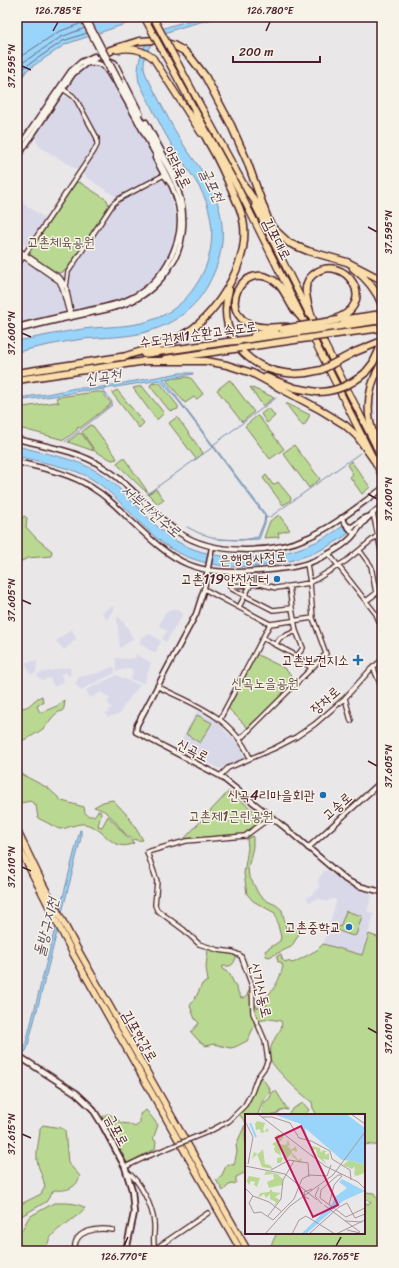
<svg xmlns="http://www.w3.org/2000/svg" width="399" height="1268" font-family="Sriracha,'Poor Story',sans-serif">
<rect width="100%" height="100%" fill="#e9e7e8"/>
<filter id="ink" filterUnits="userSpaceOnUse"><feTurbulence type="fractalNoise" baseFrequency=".025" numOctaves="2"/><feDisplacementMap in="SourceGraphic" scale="8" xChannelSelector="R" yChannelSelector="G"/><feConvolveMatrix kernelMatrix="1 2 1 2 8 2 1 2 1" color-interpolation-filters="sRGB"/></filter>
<g filter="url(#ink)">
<path fill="#d9d8e8" d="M93 63 101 66 110 77 158 166V171L155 178 116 197 86 177 83 173 99 148V139L79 99 70 89 69 85 75 74 88 65Z
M63 97H69L73 99 95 140V144L93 149 78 170 40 147 36 141 37 134Z
M160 181 164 182 168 185 176 220 173 243 169 255 161 268 147 284 128 296 105 304 77 310 73 309 68 286 70 274 114 208 124 199Z
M17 199 46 219 27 244 21 247 17 246Z
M26 262 58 284 64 307V311L63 313 17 324V270L23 263Z
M382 517V544L378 522Z
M112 606 114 608 107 620 102 612Z
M176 609 183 614 166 642 162 639 167 631 159 626 165 612Z
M119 617 127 627 133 639 120 648 117 618Z
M72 629 76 639 64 650 56 641Z
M150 634 161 641 155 653 140 644 141 638Z
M136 654 151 663 144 683 130 680 133 673 131 668 117 671 116 668V658L126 659 135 658Z
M37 661 36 673 30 674 25 662Z
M112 667 115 668V673L86 687 82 691 75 684 79 677 99 673Z
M62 668H70L71 674 68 676 66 672 61 674 64 682 54 687 50 678 43 680 39 678 37 674Z
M117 675 131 682 140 685 123 707 120 714 107 717 106 713 109 712 108 710 112 708 107 702 110 699 101 692 90 698 86 690Z
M197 711 219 723 226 732 238 743 244 754 245 758 223 768H218L178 747Z
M324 871H328L346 883 372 895 367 911 374 914 362 955 323 944 336 903V899H332L326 902 323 900 317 899 309 902 307 898 320 888 318 880Z"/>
<path fill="#b9d992" stroke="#827c5e" d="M79 182 107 200 109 206 68 268 63 272 57 273 32 257 30 254V251L73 187 76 183Z
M187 377 191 378 203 394 197 399 194 397 185 403 167 381 168 379Z
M230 380 254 412 242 422 217 390 228 381Z
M157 383H160L178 406V409L172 411 169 410 150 386 151 384Z
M142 386 164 413 158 419H156L133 388Z
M250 387 273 397 274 398 263 406Z
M117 390 144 423 139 428 112 393Z
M96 392H102L111 403 110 405 80 428 78 427 77 430 64 440 23 429 17 430V408L56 402 59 403 56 398 58 397Z
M286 404H288L310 415 304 426 302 425Z
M269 408 275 416 267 423 261 414Z
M257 416 259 417 284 449 270 459 245 426Z
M177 417 203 453 196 459 169 423Z
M90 425 93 426 115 455 117 459 112 460 96 452 82 432Z
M79 433 82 434 94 451 68 442Z
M294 445 320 479 309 488 283 453Z
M123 458H124L148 492 143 489 117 464V463Z
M351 461 370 487 362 494 350 477 353 474 347 465Z
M266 475 273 485 278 482 291 498 290 501 283 505 263 478Z
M156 489 164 500 158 504 148 494Z
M279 515 290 530 278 533 279 537 264 538 270 521Z
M24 516 27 518 26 527 36 538 52 551 51 556 28 558 17 563V524Z
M256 654 284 668 296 680 248 728 228 708Z
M42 696 43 702 37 706 40 713 57 706 65 700 64 708 62 711C54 712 49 723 44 728 38 733 25 740 18 742L17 746V707C30 711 31 700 42 696Z
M197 715 212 723 200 743 186 734Z
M17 772 48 788 62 801 84 807 85 813 89 816H94L98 811H100L101 814 98 826 102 827 108 816 128 838 134 843C111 854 106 827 84 824 77 823 67 829 59 829L38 818 36 805 30 801 17 804Z
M229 791 264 819 263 821 246 834 184 839Z
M113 800 128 816 143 840C127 843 121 826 110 816 106 811 100 809 94 807L103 802Z
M252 836 253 837V847L248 868 249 877 252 881 259 895 267 901 276 905 282 910 287 932 298 928 300 929 298 936 291 947 269 957 266 956 265 951 280 941 281 937 275 913 253 901 247 894 244 873 248 848 247 839Z
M346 911 362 916 356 935 353 936 336 930 337 926 340 927Z
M369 934 382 939V1146L364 1144V1115H317L313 1108 312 1102C303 1096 274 1069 270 1059 268 1053 272 1044 275 1038 278 1032 284 1028 281 1021L270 1019 257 1021 255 1015 254 1003 258 1008 267 1005 265 998C275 989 280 979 283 966L281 962H278L277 956 281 954 282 959 285 962 287 961 293 963 317 950 323 944 362 955Z
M208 949 237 954C234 964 233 967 223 966L222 969 229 973 241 998 246 997 250 988 251 1010 255 1025 247 1041 235 1047 230 1048 214 1044 206 1046 199 1041 191 1032 199 1023 195 1019 190 1006 197 995 202 984 208 981 206 967Z
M261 1077 270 1089 269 1094 262 1102 258 1115H246V1123L239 1114Z
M276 1091 288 1110 283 1109 275 1115H261L264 1103 270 1098 272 1092Z
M303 1103 309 1110 305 1115H287L294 1108Z
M146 1110 158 1125 153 1139 156 1141 155 1149 127 1163 100 1118 107 1114 114 1116 121 1123 129 1124 135 1127 140 1123V1114Z
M43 1125 61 1128 65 1130 68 1163 80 1176C76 1189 66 1191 54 1190L46 1202 23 1215H17V1206L41 1194 45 1187C44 1178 38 1169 37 1160 36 1148 40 1139 40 1128Z
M245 1125 246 1172 236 1177V1183L229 1185 223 1191 216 1180 222 1175 227 1164 234 1165 237 1152 236 1145Z
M364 1192 374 1193 377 1198 382 1196V1251H271V1245L277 1233H364V1202L368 1204 371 1202 364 1197Z
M54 1203C64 1203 77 1202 85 1208 82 1211 79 1215 75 1217 64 1227 46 1233 47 1251H22L18 1237 29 1217Z"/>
<path fill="#99d5fa" stroke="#798ca7" d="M17 17H146L66 44 27 70 17 85Z
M202 17H223C208 20 172 28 160 36 148 44 140 62 146 75 159 99 170 124 185 147 191 156 198 165 204 174 226 210 229 246 209 283 197 307 174 324 149 331 128 338 104 337 83 339 61 342 39 347 17 352V341C39 337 61 332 83 329 106 326 129 328 152 320 170 314 186 301 196 285 215 257 217 220 201 190 193 175 182 162 173 147 160 126 150 104 139 82 135 65 143 39 160 30 169 25 191 21 202 17Z
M180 373H193V374L163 379 266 515 265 523 259 539 237 540 218 539 242 540 258 537 264 522 265 516 180 403 160 380 97 390 79 391 67 394 17 401V398L47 394 76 388H96Z
M17 446C42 453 75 458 98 472 124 488 143 516 167 535 205 563 264 563 306 546 320 541 332 534 343 526L349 533C301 570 215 581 164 544 138 525 119 496 92 479 73 467 39 462 17 456Z
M80 830H81V838L27 1049 25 1052H24V1048L27 1039Z"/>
<path fill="#e9e7e8" d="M77 17H90L100 35 89 39Z"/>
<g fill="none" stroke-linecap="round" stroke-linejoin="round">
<path stroke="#6a687e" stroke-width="1" d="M17 59 58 32 82 23
M17 69 22 63 61 37 85 28
M17 78 25 67 63 41 87 33"/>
<path stroke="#798ca7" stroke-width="1" d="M65 442 112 405V402L102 389
M213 445 276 398
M147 494 213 447
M266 518 270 517 360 453
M187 527 199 533 218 539"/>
<g stroke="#4a1f2b" stroke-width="6">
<path id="minor" d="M17 249 60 278 66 287 72 316
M17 252 59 281 62 287 70 317
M17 266 94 151 97 145V138L77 101 73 96 63 89
M66 287 68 272 113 204 119 199 164 175
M373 513 382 555
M360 551 371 566 376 593
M329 554 376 614 382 628
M289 586 292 608
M204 589 270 624 313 618
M366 601 382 589
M239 607 251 584
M263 638 297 656 311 668
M275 645 280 638 296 631
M297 656 303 648 296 631 292 608 273 610 232 589 230 586 261 584 276 588 310 583 346 561 378 535
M373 667 382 688
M158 687C195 704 233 718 250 758
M345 698 351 721
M220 719 270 624
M240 739 326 654 313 618 310 583 307 564
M220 776 228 768 275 748 296 737 315 724 345 698 371 669 382 660
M210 1131 229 1121 245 1105 252 1092 257 1078 265 1067 268 1060 265 1041 253 1013 252 986 241 956 233 952 218 950 199 944 184 930 157 910 155 905 157 881 147 852 186 841 245 836 271 817
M125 1167 146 1157
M127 1172C140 1180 153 1208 154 1223 155 1233 152 1242 155 1251
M75 1251C72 1230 98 1227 113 1230
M152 1251 208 1213"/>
</g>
<g stroke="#4a1f2b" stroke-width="7">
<path id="tertiary" d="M107 63 111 61 115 63 140 113
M84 64C102 60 105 66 113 80
M146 122 175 176
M17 150 71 71 81 62 94 56
M17 158 73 74 88 62 111 52
M155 158 164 175 172 186
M17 327C40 321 63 316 85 311 100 308 116 305 129 299 145 292 158 279 167 264 194 219 174 188 152 148 141 127 130 107 118 86
M17 330C40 324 62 319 85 314 101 311 117 308 132 301 148 294 160 282 170 267 187 242 187 207 174 180 169 168 161 157 155 146 144 125 133 105 121 84
M17 439C45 446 78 451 103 467 131 484 151 513 178 532 213 556 272 554 309 537 335 526 359 505 382 489
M17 462C42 468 69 473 91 487 106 496 118 508 130 520 176 564 193 576 259 571 283 569 307 567 328 554 336 550 344 545 351 538 356 533 359 527 364 522 369 516 376 511 382 506
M341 518 354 534
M347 526 352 527 364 518 368 517
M212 547 204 589 196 614 137 725 136 732 220 776 289 831 346 880 359 886 382 892
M308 848 382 781"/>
</g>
<g stroke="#4a1f2b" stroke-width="8">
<path id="secondary" d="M17 1055 76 1093 92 1108 102 1124 125 1167 132 1190 134 1213 126 1251"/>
</g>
<g stroke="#4a1f2b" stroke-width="8">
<path id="primary" d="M117 50C131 47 142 49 153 58L201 133
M197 99 249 194
M191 103 239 190 302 317
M255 205 309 314
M316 327 382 458
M311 334 382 476"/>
</g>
<g stroke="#4a1f2b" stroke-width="8">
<path id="trunk" d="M17 830 43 884 77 948 248 1251
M17 844 73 954 241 1251"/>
</g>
<g stroke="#4a1f2b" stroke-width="9">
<path id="motorway" d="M110 50 139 41 156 40 173 45 184 51 192 59 205 76 231 125 247 161 269 222
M248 191 273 228 289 243 308 251 347 262 382 280
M353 268C366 278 376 289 382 305
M229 290C214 341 257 379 306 373
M313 320C310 312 307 302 306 293 305 286 308 278 314 274 343 251 383 305 332 320
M340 320 382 314
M341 326 382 320
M288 327C276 326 264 330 252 325 217 312 241 261 273 280 284 286 287 300 294 309 297 313 301 317 304 321
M344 333 382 328
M254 335 276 330
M235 341 285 334
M241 348 288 341
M355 352 382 341
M144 354 227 342
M123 357C142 350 162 347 180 337 214 318 248 267 244 226 243 217 240 208 236 200 230 185 223 170 216 156 208 141 198 126 194 109
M165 359 234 349
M143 361H206L227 365 252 373 319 409 345 425 357 436 374 460
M17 373 127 356
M365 373 373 363 382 344
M266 377 295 388 317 392
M17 380 146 361
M376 446C375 438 372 430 370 422 366 401 371 381 382 362"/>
</g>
<use href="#minor" stroke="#f7f3e8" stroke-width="3.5"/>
<use href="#tertiary" stroke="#f7f3e8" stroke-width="4"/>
<use href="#secondary" stroke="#f7f3e8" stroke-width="4.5"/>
<use href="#primary" stroke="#f9ddab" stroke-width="5.5"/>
<use href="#trunk" stroke="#f9ddab" stroke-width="5.5"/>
<use href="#motorway" stroke="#f9ddab" stroke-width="6"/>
<g stroke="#4a1f2b" stroke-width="6" stroke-linecap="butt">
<path id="minor-bridge" d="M146 1157 210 1131"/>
</g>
<g stroke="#4a1f2b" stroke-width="7" stroke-linecap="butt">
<path id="tertiary-bridge" d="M82 17 118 86
M86 17 121 84"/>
</g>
<g stroke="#4a1f2b" stroke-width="8" stroke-linecap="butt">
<path id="primary-bridge" d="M144 17 191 103
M153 17 197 99"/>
</g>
<g stroke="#4a1f2b" stroke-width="9" stroke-linecap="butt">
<path id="motorway-bridge" d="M282 329 338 320
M285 334 341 326
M288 341 344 333
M227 342 235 341
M234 349 241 348
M306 373 321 370 355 352
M317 392C335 392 351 385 365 373"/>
</g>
<use href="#minor-bridge" stroke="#f7f3e8" stroke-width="3.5"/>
<use href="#tertiary-bridge" stroke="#f7f3e8" stroke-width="4"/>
<use href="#primary-bridge" stroke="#f9ddab" stroke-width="5.5"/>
<use href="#motorway-bridge" stroke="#f9ddab" stroke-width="6"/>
</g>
</g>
<path fill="none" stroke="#4a1f2b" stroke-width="1.5" d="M53 31 58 22M266 31 270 22M22 66 31 70M368 227 377 232M22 333 31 337M368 494 377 499M22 600 31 604M368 761 377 766M22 867 31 871M368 1028 377 1033M22 1134 31 1138M124 1246 128 1237M336 1246 341 1237"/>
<g fill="#1f6fb2" stroke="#f7f3e8" stroke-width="1.5">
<circle cx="277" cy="579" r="4"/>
<path d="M356 654h4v4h4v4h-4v4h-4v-4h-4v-4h4z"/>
<circle cx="323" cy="795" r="4"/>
<circle cx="349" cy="927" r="4"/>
</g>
<g text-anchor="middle" stroke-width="3" stroke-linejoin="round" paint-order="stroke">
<g font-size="14" fill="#4a1f2b" stroke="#f7f3e8">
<text transform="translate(178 167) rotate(64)" y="5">아라육로</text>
<text transform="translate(277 239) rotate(63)" y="5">김포대로</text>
<text transform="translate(198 334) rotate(-8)" y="5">수도권제1순환고속도로</text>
<text transform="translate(253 558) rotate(-3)" y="5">은행영사정로</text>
<text transform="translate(325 700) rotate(-41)" y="5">장차로</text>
<text transform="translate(193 750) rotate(27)" y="5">신곡로</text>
<text transform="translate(337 806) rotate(-42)" y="5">고송로</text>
<text transform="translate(261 990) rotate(77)" y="5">신기신동로</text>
<text transform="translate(140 1036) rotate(60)" y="5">김포한강로</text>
<text transform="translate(117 1130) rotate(62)" y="5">금포로</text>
</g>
<g font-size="14" fill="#664e45" stroke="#f7f3e8">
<text x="61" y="247">고촌체육공원</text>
<text x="265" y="688">신곡노을공원</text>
<text x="231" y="821">고촌제1근린공원</text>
</g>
<g font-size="14" fill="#4a1f2b" stroke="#f7f3e8" text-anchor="end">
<text x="269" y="584">고촌119안전센터</text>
<text x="349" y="665">고촌보건지소</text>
<text x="315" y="800">신곡4리마을회관</text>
<text x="341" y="932">고촌중학교</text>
</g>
<g font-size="15" font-style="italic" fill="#5e4c5f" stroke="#f7f3e8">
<text transform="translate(212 185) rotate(64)" y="5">굴포천</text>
<text transform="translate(103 377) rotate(-8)" y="5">신곡천</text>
<text transform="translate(151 511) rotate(40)" y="5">서부간선수로</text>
<text transform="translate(46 927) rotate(-76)" y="5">돌방구지천</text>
</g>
</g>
<g transform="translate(245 1114)">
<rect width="120" height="120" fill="#e9e7e8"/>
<path d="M12 7 20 9 18 16 20 18 22 14 24 17 16 19 15 15 11 16 10 10ZM33 20 39 23 33 30 41 31 43 25 45 32 42 31 46 36 51 32 52 38 47 36V39L51 43 53 46 57 44 55 49 47 42V39L40 46 38 44 36 49H32V44L37 43V45L40 41 35 36 36 42 30 38 29 34 31 33 27 30 32 27 29 24ZM67 32 75 34 76 39 78 36 83 38H80V41L84 39V46L78 45 82 51 72 42 71 35 67 37ZM18 35 20 50 25 51 28 55 17 53 12 40 7 45 9 38 13 40ZM104 46 120 51 119 59 112 62 109 61 110 52 107 55 98 51ZM21 57 36 61H33L38 65 37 71 24 74 22 68 29 65 28 60 19 61ZM4 62 15 64 12 73 9 71 10 68 6 67 4 71 2 67 0 70ZM26 75 28 78 36 79 30 83 35 86 29 92 31 88 25 85V80L21 84 19 80 13 84 15 79 24 78Z" fill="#b9d992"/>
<path d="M28 0H101L120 14V51L108 47 105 53 104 54 108 47 97 46 60 14 62 23 83 35 63 24 60 25 59 15 56 10ZM97 65 120 77 98 87 61 120H56L87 90 90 83 102 74 94 68Z" fill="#99d5fa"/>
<path fill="none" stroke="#99d5fa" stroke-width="2" d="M5 9 11 23"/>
<path fill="none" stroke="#a9979c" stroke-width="1" d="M13 0 80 52 113 68 120 75M106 0 120 10M17 3H27L45 9 54 24 66 27 85 37 87 45 105 56 106 66M0 7 8 23 3 50M0 52 40 60 72 86M26 56 44 46 63 49 64 63M97 61H93L76 76 75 84 101 103 120 94M74 73 70 82 77 90M0 74 8 82 24 88 36 97M8 82 4 89 9 99 16 98 28 106 49 85 57 65 64 61 82 62 86 51M64 85 60 83 59 78 67 75M79 91 115 118M84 91 89 71 97 62M23 102 36 85 38 66 49 47M100 107 117 108M102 116 115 119M20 120 45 92 88 61 120 18M47 120 54 106 61 102 90 120M64 120 94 93 102 89 110 104 120 100M91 120 120 106"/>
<path fill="#c2185b" fill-opacity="0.15" stroke="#c2185b" stroke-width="2" d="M56 12 93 91 68 103 31 24Z"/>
<rect width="120" height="120" fill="none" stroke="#4a1f2b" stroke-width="2"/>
</g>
<rect width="399" height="1268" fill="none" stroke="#f7f3e8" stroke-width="44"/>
<path d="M233 56v6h87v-6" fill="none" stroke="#4a1f2b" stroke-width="2"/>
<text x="239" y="56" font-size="12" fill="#4a1f2b" stroke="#f7f3e8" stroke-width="3" paint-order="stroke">200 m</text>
<rect x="22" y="22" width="355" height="1224" fill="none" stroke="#4a1f2b" stroke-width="1.5"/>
<g font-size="10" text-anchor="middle" fill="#4a1f2b">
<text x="58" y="14">126.785°E</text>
<text x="270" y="14">126.780°E</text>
<text transform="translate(11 66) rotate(-90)" y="4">37.595°N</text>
<text transform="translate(388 232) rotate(-90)" y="4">37.595°N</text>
<text transform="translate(11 333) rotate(-90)" y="4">37.600°N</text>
<text transform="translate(388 499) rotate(-90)" y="4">37.600°N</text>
<text transform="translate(11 600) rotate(-90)" y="4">37.605°N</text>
<text transform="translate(388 766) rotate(-90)" y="4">37.605°N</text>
<text transform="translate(11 867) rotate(-90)" y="4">37.610°N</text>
<text transform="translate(388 1033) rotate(-90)" y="4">37.610°N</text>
<text transform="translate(11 1134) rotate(-90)" y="4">37.615°N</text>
<text x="124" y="1260">126.770°E</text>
<text x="336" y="1260">126.765°E</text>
</g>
</svg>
